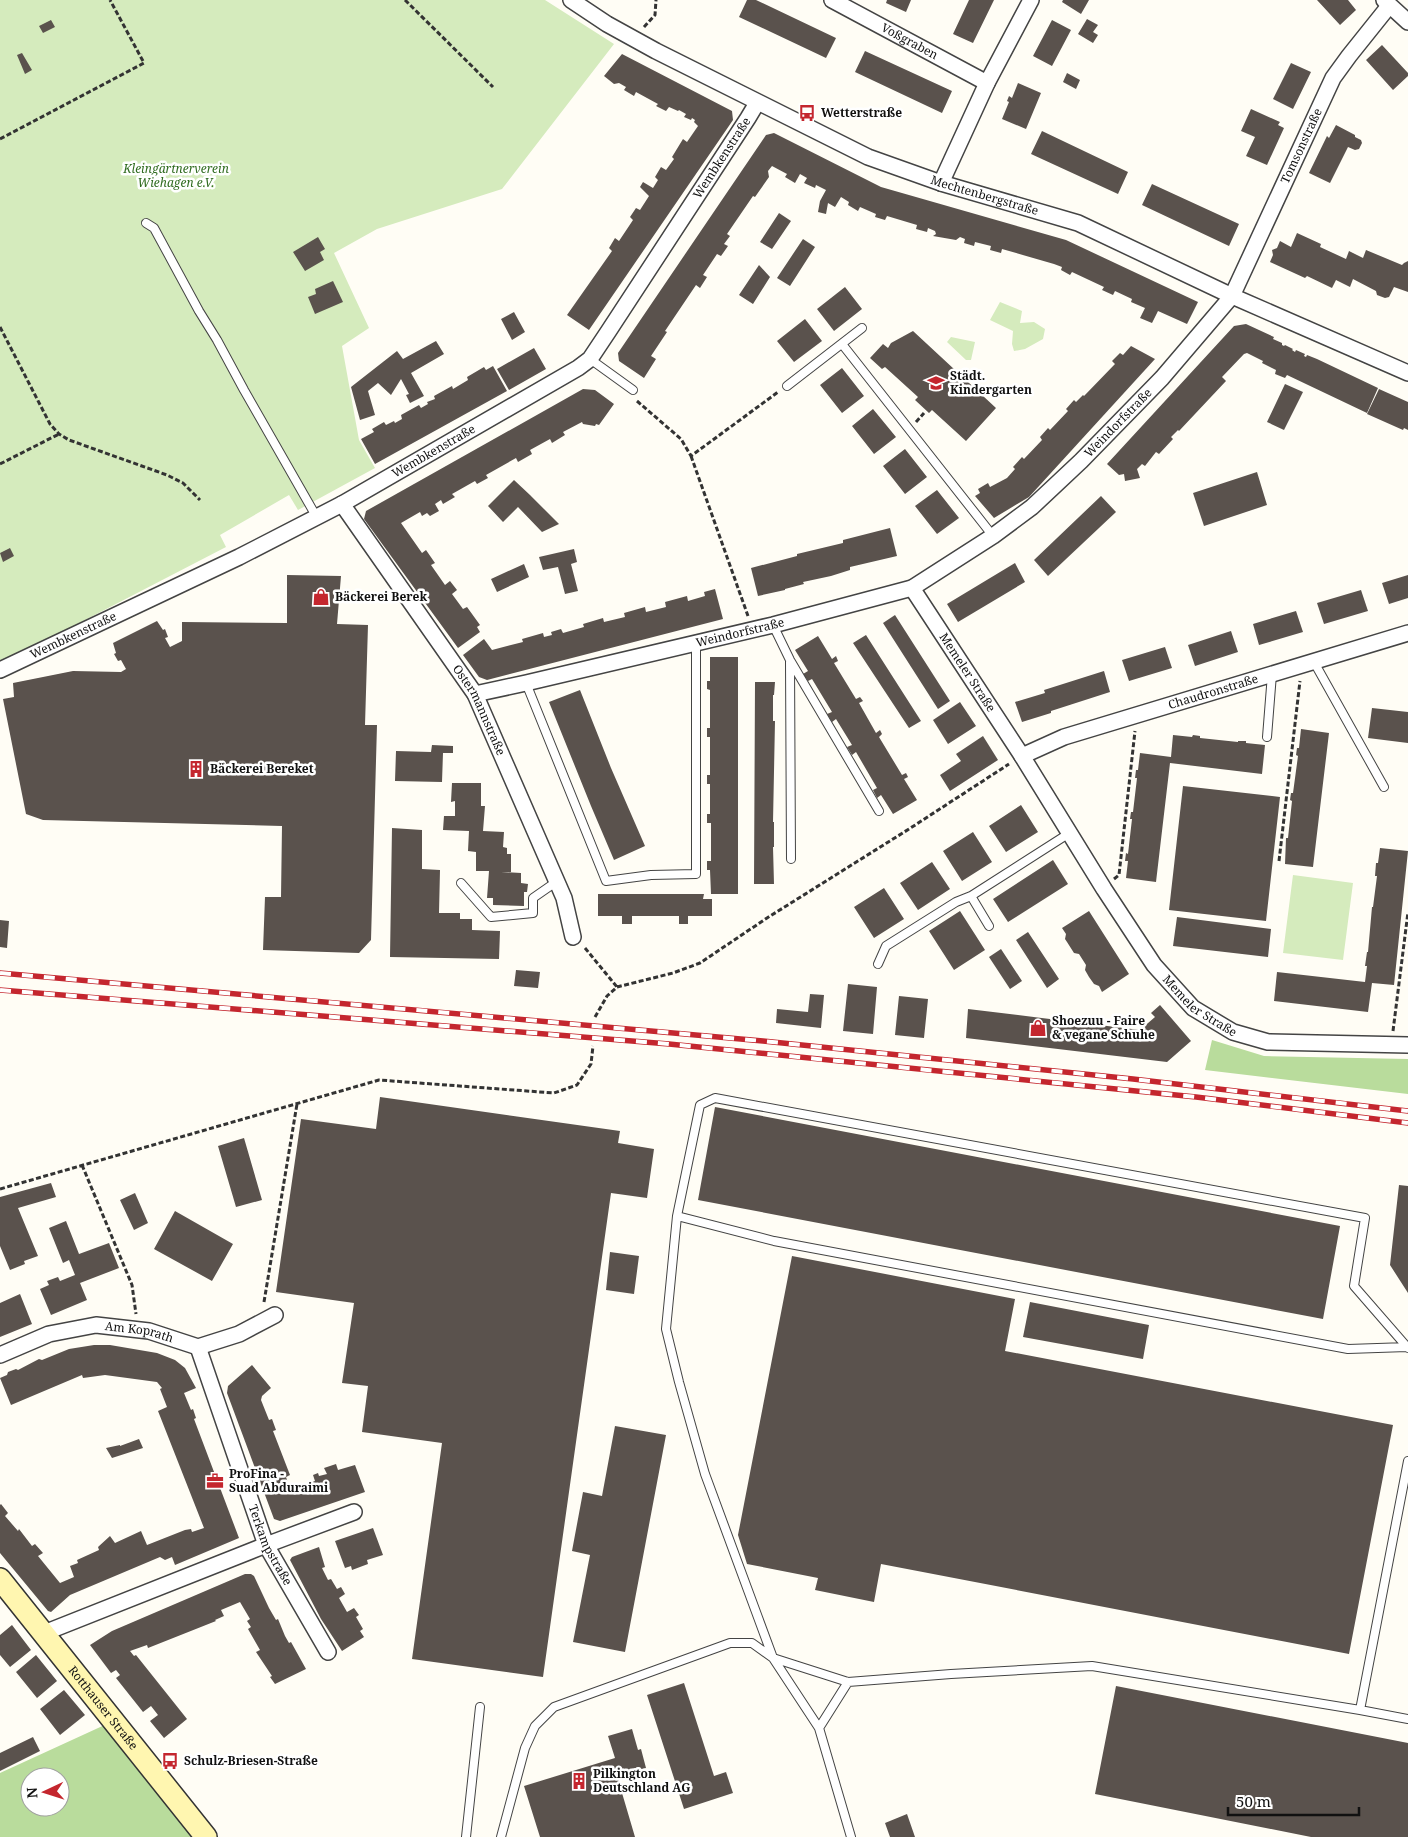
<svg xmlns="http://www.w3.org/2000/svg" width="1408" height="1837" font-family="'Noto Serif',serif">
<rect width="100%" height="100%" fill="#fffdf5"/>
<path fill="#d5ebbd" d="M0 0H545L614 44 502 189 377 229 334 253 369 328 342 346 359 440 375 468 298 510 289 495 220 535 226 547 0 664Z
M1000 302 1022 311 1020 323 1034 322 1045 329 1043 339 1025 349 1014 351 1012 344 1013 331 990 320Z
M951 337 975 342 971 360H966L947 342Z
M1293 875 1353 883 1343 960 1283 953Z"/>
<path fill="#b9dc9c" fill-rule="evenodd" d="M1212 1040 1264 1056 1408 1059V1094L1205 1070Z
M109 1723 200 1837H0V1773ZM30 1777H60V1807H30Z"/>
<path fill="#5a524d" d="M747 0H756L836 38 826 58 739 17Z
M887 0H911L906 12 886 3Z
M969 0H994L973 43 953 34Z
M1063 0H1089L1081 14 1062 2Z
M1317 0H1348L1356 10 1340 25Z
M1087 19 1098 25 1093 32 1098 35 1093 43 1078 34Z
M51 20 55 27 43 33 39 26Z
M1052 20 1071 30 1052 66 1033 56Z
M1382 45 1408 73V76L1393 90 1366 60Z
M865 51 952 91 942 113 855 72Z
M22 53 32 70 25 74 17 55Z
M622 54 732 111 733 120 589 330 567 315 612 251 609 248 615 238 619 241 633 220 630 217 636 208 640 210 649 196 640 187 643 182 653 188 658 180 655 177 661 167 666 170 674 159 672 157 683 139 687 142 698 126 694 122 695 120 692 118 691 120 684 117 686 114 679 110 678 111 669 107 666 111 656 106 658 104 636 92 634 96 624 90 626 87 619 83 614 84 604 76Z
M1291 63 1311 72 1293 109 1273 99Z
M1067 73 1080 80 1076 89 1063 82Z
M1018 83 1041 93 1026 129 1002 119 1009 102 1007 101 1009 96 1012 98Z
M1251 109 1280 122 1278 125 1284 128 1267 165 1246 156 1255 137 1241 131Z
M1336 125 1355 135V137L1361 140 1362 143 1359 149 1355 150 1348 147 1330 183 1309 173 1327 136 1329 138Z
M1042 131 1128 172 1118 194 1031 154Z
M774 133 881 187 1066 240 1198 302 1187 324 1158 311 1152 323 1140 318 1145 308 1131 302 1132 299 1115 291 1113 295 1102 290 1104 287 1072 272 1070 275 1061 270 1062 267 1054 264 1002 249 1001 253 990 250 991 246 975 242 974 246 964 243 965 239 960 237 956 240 933 236 936 234 935 231 928 228 927 232 916 229 917 225 887 216 885 220 875 217 876 214 860 207 858 211 848 205 849 202 841 197 835 207 828 203 826 214 818 212 820 201 826 190 816 185 815 188 804 183 807 178 800 174 795 183 785 177 787 174 772 166 768 171 769 177 755 197 753 196 727 234 730 236 724 244 728 246 721 256 717 254 703 275 707 277 700 288 696 285 665 331 667 332 651 356 656 359 644 378 619 361 618 353 766 135Z
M1152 184 1239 224 1229 246 1142 205Z
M779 213 791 221 772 249 760 242Z
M1297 233 1321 244 1320 247 1346 259 1349 251 1363 258 1366 250 1402 265 1404 263 1408 261V292L1394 287 1389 297 1385 298 1377 295 1376 291 1353 279 1350 287 1336 280 1332 288 1307 276 1305 278 1270 262 1273 255 1272 250 1277 248 1280 241 1291 247Z
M318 237 325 249 320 252 324 260 305 271 293 252Z
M803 239 815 247 790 286 777 278Z
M759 265 770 277 753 304 739 295Z
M333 281 343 302 315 314 308 297 316 294 315 289Z
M845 287 862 309 834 331 817 309Z
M514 312 525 332 512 340 501 319Z
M805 319 822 341 794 362 777 341Z
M1246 324 1274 337 1273 339 1282 343V345L1284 346 1285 345 1293 349 1292 350 1295 352 1296 350 1305 354 1304 356 1306 357 1307 355 1317 359 1378 388 1367 413 1287 375 1285 378 1275 374 1276 370 1262 363 1263 361 1247 353 1244 354 1222 377 1226 381 1179 431 1178 430 1171 437 1173 439 1159 454 1156 452 1145 466 1142 464 1137 469 1140 478 1125 481 1124 474 1119 475 1107 464 1234 326Z
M913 331 996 408 966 441 932 410 929 413 915 400 918 397 885 367 882 369 870 358 883 344 888 348 891 343Z
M436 341 444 354 411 373 424 396 410 403 406 395 409 394 401 379 391 395 378 383 368 391 375 415 360 420 351 387 397 351 403 359Z
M1131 346 1155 359 1029 497 994 518 975 496 980 493 978 489 988 483 990 487 1007 478 1015 469 1013 467 1022 457 1024 459 1042 440 1040 437 1048 428 1050 430 1068 411 1066 409 1074 400 1076 402 1083 395 1084 396 1115 364 1112 361 1120 353 1123 355Z
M534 348 546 369 509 390 497 369Z
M493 366 507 391 375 464 361 439 374 432 372 429 384 422 386 425 394 421 395 423 402 419 401 415 419 405 421 408 428 404 427 402 435 399 434 396 452 386 453 389 468 380 467 377 484 367 486 370Z
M842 368 864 396 842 413 820 385Z
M1285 384 1303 392 1284 430 1267 422Z
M583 389 595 390 614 404 599 425 596 424 595 426 583 424 582 422 563 432 565 435 552 443 550 439 530 450 532 454 518 462 516 458 486 475 488 478 477 484 475 481 452 494 455 497 443 504 441 500 435 504 439 511 430 516 427 513 422 516 420 512 401 523 422 553 426 550 435 563 431 565 445 585 450 581 457 590 452 594 463 609 467 607 480 625 477 627 480 632 458 648 364 519 366 511Z
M1379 389 1408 402V430L1404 428 1403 430 1367 414Z
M873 409 896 437 874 454 852 426Z
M905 449 927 477 905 494 883 466Z
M1257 472 1267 505 1204 526 1193 493Z
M514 480 530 495 559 524 542 532 518 507 503 522 488 506Z
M937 490 959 518 937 534 915 506Z
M1101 496 1116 512 1048 576 1034 560Z
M890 528 897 556 850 567V570L831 576 803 582 804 584 785 589V590L758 596 751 568 797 556V554L843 543V540Z
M10 548 14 556 3 562 0 553Z
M574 549 577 562 571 564 578 591 565 594 558 567 543 570 539 557Z
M1015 563 1025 582 958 622 947 604Z
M524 564 529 577 497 592 491 579Z
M287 575 341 576 337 624 368 625 365 725H377L371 940 359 953 263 950 265 897H281L282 826 43 820 26 814 3 699 14 697 13 683 73 671 121 672 126 669 121 660 118 661 114 654 116 653 113 643 157 621 163 630 165 629 168 637 165 638 170 647 182 641V622L287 623Z
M1408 575V598L1389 604 1382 583Z
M715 589 723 619 487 680 479 677 463 655 484 639 492 650 523 642 522 639 543 633 544 637 552 635 551 632 561 629 563 633 584 627 583 624 603 618 604 622 625 617 624 613 645 607 646 612 666 607 665 602 687 596 688 601 705 596 704 592Z
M1361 590 1368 611 1324 624 1317 603Z
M1296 611 1303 632 1259 645 1253 624Z
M895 615 950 701 938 709 883 623Z
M1231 631 1238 652 1195 666 1188 645Z
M866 635 921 721 909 728 853 643Z
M818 636 832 659 836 656 838 661 834 663 856 699 860 697 863 701 859 703 876 733 880 730 882 734 879 737 902 775 906 773 908 777 904 779 917 800 893 814 881 795 877 798 873 790 877 788 856 752 852 755 847 747 852 745 836 719 832 722 827 714 832 712 812 679 808 681 803 674 808 671 795 650Z
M1165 647 1172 668 1129 681 1122 660Z
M710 657H738V894H711L710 870H707V861H711V823H707V814H710V784H707V775H710V737H707V728H710V690L707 689V681H710Z
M1104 671 1110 692 1051 711V713L1022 722 1015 702 1045 693 1044 690Z
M755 682H775L774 695H773V721H775L773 822H774V847H773L774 884H754Z
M580 690 611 768 645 846 614 860 591 806 549 702Z
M960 702 976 726 948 744 933 720Z
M1372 708 1408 712V743L1368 738Z
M1301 729 1329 733 1313 867 1285 864 1286 838H1288L1292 801 1290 800 1291 793H1293L1298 756 1296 755 1297 748H1299Z
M1173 735 1192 737 1193 735 1200 736V738L1238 742V741H1246V743L1265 745 1262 774 1170 763 1156 882 1126 878 1128 861H1125L1126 853 1128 854 1132 819H1130L1131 812H1133L1137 778H1135L1136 770H1138L1140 753 1171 757Z
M983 736 998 760 950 791 940 775 961 761 956 754Z
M432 745 453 746V753H443L442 782 395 781 396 751 431 752Z
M452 783H481V806H485L483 831 504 832 503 847 507 848V854H511V872H501L521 873V883L528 884 527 892H524V906L493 905V898H487L489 871H476V852L468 851 469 831 443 830 444 816H455V801L451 802Z
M1183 786 1280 797 1266 921 1169 910Z
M1021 805 1038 832 1006 852 989 826Z
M392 828 422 830V869L440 870 439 913H460V919H472V930L500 931 499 959 390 957Z
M973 832 992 862 962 881 943 851Z
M1380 848 1408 851 1394 985 1372 983 1368 1012 1274 1001 1277 972 1365 982 1367 966H1365L1367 952H1368L1372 907H1373L1377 876H1375L1376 863H1378Z
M1053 860 1068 884 1008 922 993 899Z
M932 862 950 889 918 910 900 883Z
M884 888 904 919 874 938 854 907Z
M598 894H704L703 899H712V916H688V924H679V916H632V924H622V916H598Z
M960 911 985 950 954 970 929 931Z
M1089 911 1129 974 1102 992 1099 986 1094 984 1089 977 1085 970 1086 965 1079 954 1074 953 1067 942 1065 939 1066 934 1062 928Z
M1177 917 1271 929 1268 957 1173 946Z
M0 920 9 921 7 948 0 947Z
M1028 932 1059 979 1047 988 1016 940Z
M1001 949 1022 981 1010 989 989 957Z
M516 970 540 972 538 988 514 986Z
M848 984 877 987 873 1034 843 1031Z
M810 994 824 995 821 1028 776 1023 777 1009 808 1012Z
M899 996 928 999 924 1038 895 1035Z
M1160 1005 1191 1041 1167 1062 966 1038 968 1009 1140 1030 1155 1017 1151 1013Z
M380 1097 620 1131 618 1143 654 1149 647 1198 611 1193 543 1677 412 1659 442 1443 362 1432 368 1386 342 1383 354 1303 276 1292 301 1119 376 1129Z
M715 1107 1340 1226 1323 1319 698 1200Z
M244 1138 262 1200 236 1207 218 1146Z
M51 1183 56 1197 18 1208 38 1256 24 1261 25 1264 10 1270 0 1246V1197Z
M1399 1185 1408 1186V1293L1390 1265Z
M135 1193 148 1223 134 1230 120 1200Z
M175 1211 233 1244 212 1281 154 1249Z
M66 1221 79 1254 109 1243 119 1268 80 1283 87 1300 51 1315 40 1289 49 1285 47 1281 58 1277 60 1281 75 1275 69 1260 63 1263 49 1228Z
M610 1252 639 1256 634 1294 606 1290Z
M792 1256 1015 1299 1005 1351 1393 1425 1349 1654 881 1564 874 1602 815 1590 818 1578 747 1564 738 1535Z
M20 1294 32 1324 0 1337V1303Z
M1030 1302 1149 1325 1143 1359 1023 1337Z
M94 1345H110L157 1353 175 1360 185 1368 196 1388 184 1393 191 1410 193 1409 196 1418 194 1419 239 1538 175 1565 172 1557 165 1560 160 1557 70 1595 51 1612 48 1611 0 1553V1505L1 1504 8 1513 5 1516 18 1531 19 1529 32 1546 35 1544 43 1553 38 1556 60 1583 74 1577 70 1566 78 1563 77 1560 99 1550 98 1547 110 1536 115 1543 141 1531 147 1545 185 1530 191 1529 192 1532 204 1528 158 1411 167 1407 160 1389 162 1388 157 1382 105 1375 83 1378 82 1375 11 1405 0 1378 7 1375 8 1372 16 1369 18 1370 39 1359 42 1360 69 1349Z
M252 1365 271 1388 262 1396 261 1400 269 1420 272 1419 276 1430 273 1431 290 1475 286 1477 290 1489 315 1481 313 1475 318 1473 319 1476 327 1474 324 1468 336 1464 338 1470 355 1465 365 1492 280 1521 274 1519 227 1393 228 1386Z
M615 1426 666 1435 625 1652 573 1642 590 1555 572 1551 583 1492 602 1496Z
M139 1439 143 1448 112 1458 106 1448 120 1445V1446Z
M373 1528 383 1555 367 1560 368 1564 352 1570 351 1566 345 1568 335 1541Z
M319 1547 325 1567 322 1568 328 1580 331 1579 337 1589 341 1587 345 1594 339 1598 347 1612 354 1608 359 1615 356 1617 363 1629 360 1631 364 1637 342 1651 321 1619 290 1560 292 1557Z
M245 1574H251L254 1576 269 1608 276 1620 278 1619 285 1636 289 1643 291 1642 306 1669 275 1684 270 1677 272 1676 256 1652 260 1650 248 1629 251 1627 247 1621 250 1619 240 1602 221 1610 224 1616 215 1620 216 1621 148 1648 147 1645 130 1651 134 1656 136 1655 187 1719 164 1738 150 1721 158 1715 151 1706 143 1712 116 1678 120 1675 116 1670 111 1673 90 1645 112 1631Z
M12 1625 31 1650 10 1667 0 1655V1635Z
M36 1655 57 1681 37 1698 16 1672Z
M684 1683 714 1776 726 1772 733 1793 684 1809 647 1695Z
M1116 1686 1408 1743V1837H1311L1095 1794Z
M64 1690 85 1715 60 1735 40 1709Z
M632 1729 638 1750 641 1749 646 1768 617 1776 635 1837H540L524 1786 615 1758 608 1736Z
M33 1737 40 1751 0 1771V1753Z
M907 1814 915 1837H890L885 1823Z"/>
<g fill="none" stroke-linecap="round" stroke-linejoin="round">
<g stroke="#444" stroke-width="10">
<path id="service" d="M146 223 154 228 199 311 217 340 244 390 316 516
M842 344 993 536
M590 359 633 390
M787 386 862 328
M773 625 790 660 879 811
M790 662 791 859
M1314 662 1384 787
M526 683 606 881 651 875 696 874V642
M1267 737 1272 674
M461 883 491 917 533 913V898L556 882
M989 926 971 896 1068 834
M878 964 886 946 956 902 971 896
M677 1216 700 1105 715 1098 1365 1218 1354 1286 1407 1347
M1408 1461 1360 1710 1408 1719
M819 1728 848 1682
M466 1837 480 1707
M501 1837 525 1748 535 1726 554 1707 730 1643H752L773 1658 848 1682 951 1674 1092 1666 1360 1710
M851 1837 819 1728 773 1658 705 1474 679 1382 666 1329 677 1216 774 1241 1348 1349 1407 1347 1408 1348"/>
</g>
<g stroke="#444" stroke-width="18">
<g id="minor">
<path id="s1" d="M571 0 607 24 656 51 868 157 941 183 1078 223 1232 296 1408 373"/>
<path id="s2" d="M832 0 987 83"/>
<path d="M1384 0 1408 22"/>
<path d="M941 183 987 83 1031 0"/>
<path id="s3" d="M342 504 475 694 564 898 573 937"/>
<path id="s4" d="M912 588 1022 756 1104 889 1154 965 1193 1008 1233 1032 1268 1042 1408 1045"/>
<path id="s5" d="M0 670 239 557 342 504 578 368 590 359 608 332 748 118 757 103"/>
<path id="s6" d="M475 694 526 683 773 625 912 588 993 536 1032 507 1081 461 1162 378 1232 296 1333 78 1349 56 1389 6"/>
<path id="s7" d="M1022 756 1064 737 1408 633"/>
<path id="s8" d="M198 1347 266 1545 328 1652"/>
<path id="s9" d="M0 1355 49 1334 96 1325 149 1331 198 1347 239 1334 275 1315"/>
<path d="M44 1633 266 1545 354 1512"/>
</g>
</g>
<g stroke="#333" stroke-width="24">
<g id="secondary">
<path id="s10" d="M0 1579 206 1837"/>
</g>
</g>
<path stroke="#333" stroke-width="3" stroke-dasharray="5 2.5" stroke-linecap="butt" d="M405 0 493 87
M644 27 655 15 656 0
M0 139 144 63 110 0
M0 327 50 424 59 434 69 440 167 475 183 483 200 500
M637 401 681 439 691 456 778 392
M916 422 924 413
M691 456 748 616
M0 464 59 434
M1279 861 1300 681
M1114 879 1119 875 1135 731
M585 948 617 987
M595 1017 607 996 617 987 673 973 700 963 767 918 909 829 1009 764
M1393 1031 1408 912
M82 1165 132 1285 136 1314
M0 1189 379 1080 554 1093 577 1085 591 1064 593 1046
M264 1302 297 1104"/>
<use href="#service" stroke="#fff" stroke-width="8"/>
<use href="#minor" stroke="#fff" stroke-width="15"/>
<use href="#secondary" stroke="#fff6b0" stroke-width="21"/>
<g stroke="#c4262e" stroke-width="5.5">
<path id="rail" d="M0 973 763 1041 1133 1079 1408 1111
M0 990 669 1044 1196 1097 1408 1123"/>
</g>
<use href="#rail" stroke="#fff" stroke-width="4" stroke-dasharray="11" stroke-linecap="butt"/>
</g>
<defs>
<g id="bus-bare" transform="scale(1.35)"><path d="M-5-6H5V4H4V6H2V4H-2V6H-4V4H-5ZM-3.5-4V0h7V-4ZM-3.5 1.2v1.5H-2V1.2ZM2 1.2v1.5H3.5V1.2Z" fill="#c4262e" stroke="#fff" stroke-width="2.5" paint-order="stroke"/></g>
<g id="school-bare" transform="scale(1.35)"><path d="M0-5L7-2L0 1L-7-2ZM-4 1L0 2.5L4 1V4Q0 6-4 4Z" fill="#c4262e" stroke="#fff" stroke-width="2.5" paint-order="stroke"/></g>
<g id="shop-bare" transform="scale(1.35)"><path d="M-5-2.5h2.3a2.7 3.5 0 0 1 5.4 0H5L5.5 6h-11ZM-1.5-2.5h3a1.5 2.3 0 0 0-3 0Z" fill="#c4262e" stroke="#fff" stroke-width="2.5" paint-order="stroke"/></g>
<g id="building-bare" transform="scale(1.35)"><path d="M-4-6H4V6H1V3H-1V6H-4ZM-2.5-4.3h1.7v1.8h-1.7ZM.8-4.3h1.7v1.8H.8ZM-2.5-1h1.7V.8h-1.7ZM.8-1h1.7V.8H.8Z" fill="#c4262e" stroke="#fff" stroke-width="2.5" paint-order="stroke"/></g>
<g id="office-bare" transform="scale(1.35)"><path d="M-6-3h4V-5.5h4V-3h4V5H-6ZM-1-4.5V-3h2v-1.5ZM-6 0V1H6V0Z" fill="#c4262e" stroke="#fff" stroke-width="2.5" paint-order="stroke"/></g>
</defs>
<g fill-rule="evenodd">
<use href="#bus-bare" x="807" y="113"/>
<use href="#school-bare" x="936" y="383"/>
<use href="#shop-bare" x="321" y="597"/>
<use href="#building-bare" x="196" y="769"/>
<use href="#shop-bare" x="1038" y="1028"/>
<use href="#office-bare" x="215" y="1481"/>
<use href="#bus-bare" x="170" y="1761"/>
<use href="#building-bare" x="579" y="1781"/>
</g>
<g text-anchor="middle" stroke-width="5" stroke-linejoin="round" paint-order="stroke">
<g font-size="12" fill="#111" stroke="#fff">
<text dy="4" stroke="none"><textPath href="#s2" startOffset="88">Voßgraben</textPath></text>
<text dy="4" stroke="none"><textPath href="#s6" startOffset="1051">Tomsonstraße</textPath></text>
<text dy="4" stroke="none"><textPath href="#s5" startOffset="908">Wembkenstraße</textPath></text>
<text dy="4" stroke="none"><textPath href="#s1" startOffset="459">Mechtenbergstraße</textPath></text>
<text dy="4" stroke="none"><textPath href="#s6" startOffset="715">Weindorfstraße</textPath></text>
<text dy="4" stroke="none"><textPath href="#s5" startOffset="486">Wembkenstraße</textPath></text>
<text dy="4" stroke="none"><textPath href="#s6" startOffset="272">Weindorfstraße</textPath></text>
<text dy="4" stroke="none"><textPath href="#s5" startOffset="81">Wembkenstraße</textPath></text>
<text dy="4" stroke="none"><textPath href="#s4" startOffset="101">Memeler Straße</textPath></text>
<text dy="4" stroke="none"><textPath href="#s7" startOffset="202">Chaudronstraße</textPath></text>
<text dy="4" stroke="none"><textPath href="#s3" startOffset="248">Ostermannstraße</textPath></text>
<text dy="4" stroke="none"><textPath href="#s4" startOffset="510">Memeler Straße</textPath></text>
<text dy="4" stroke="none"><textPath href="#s9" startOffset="145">Am Koprath</textPath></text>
<text dy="4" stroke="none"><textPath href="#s8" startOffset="211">Terkampstraße</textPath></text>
<text dy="4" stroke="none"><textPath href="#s10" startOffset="165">Rotthauser Straße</textPath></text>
</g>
<g font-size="12" font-weight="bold" fill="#111" stroke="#fff" text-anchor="start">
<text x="821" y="117">Wetterstraße</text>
<text x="950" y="380">Städt.<tspan x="950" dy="14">Kindergarten</tspan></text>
<text x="335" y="601">Bäckerei Berek</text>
<text x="210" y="773">Bäckerei Bereket</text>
<text x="1052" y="1025">Shoezuu - Faire<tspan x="1052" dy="14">&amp; vegane Schuhe</tspan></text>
<text x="229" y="1478">ProFina -<tspan x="229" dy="14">Suad Abduraimi</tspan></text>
<text x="184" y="1765">Schulz-Briesen-Straße</text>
<text x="593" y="1778">Pilkington<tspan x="593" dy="14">Deutschland AG</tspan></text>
</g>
<g font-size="12" font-style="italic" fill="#2f6b1f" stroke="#fff">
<text x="176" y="173">Kleingärtnerverein<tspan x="176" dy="14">Wiehagen e.V.</tspan></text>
</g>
</g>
<g transform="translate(45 1792) rotate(266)"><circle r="24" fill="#ffffff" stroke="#a0a0a0"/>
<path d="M0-4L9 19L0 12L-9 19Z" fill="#c4262e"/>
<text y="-8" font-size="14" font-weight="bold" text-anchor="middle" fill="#111111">N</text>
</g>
<path d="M1228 1807v8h131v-8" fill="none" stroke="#111111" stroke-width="2.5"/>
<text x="1236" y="1807" font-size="15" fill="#111111" stroke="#ffffff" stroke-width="4" paint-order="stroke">50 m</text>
</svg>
